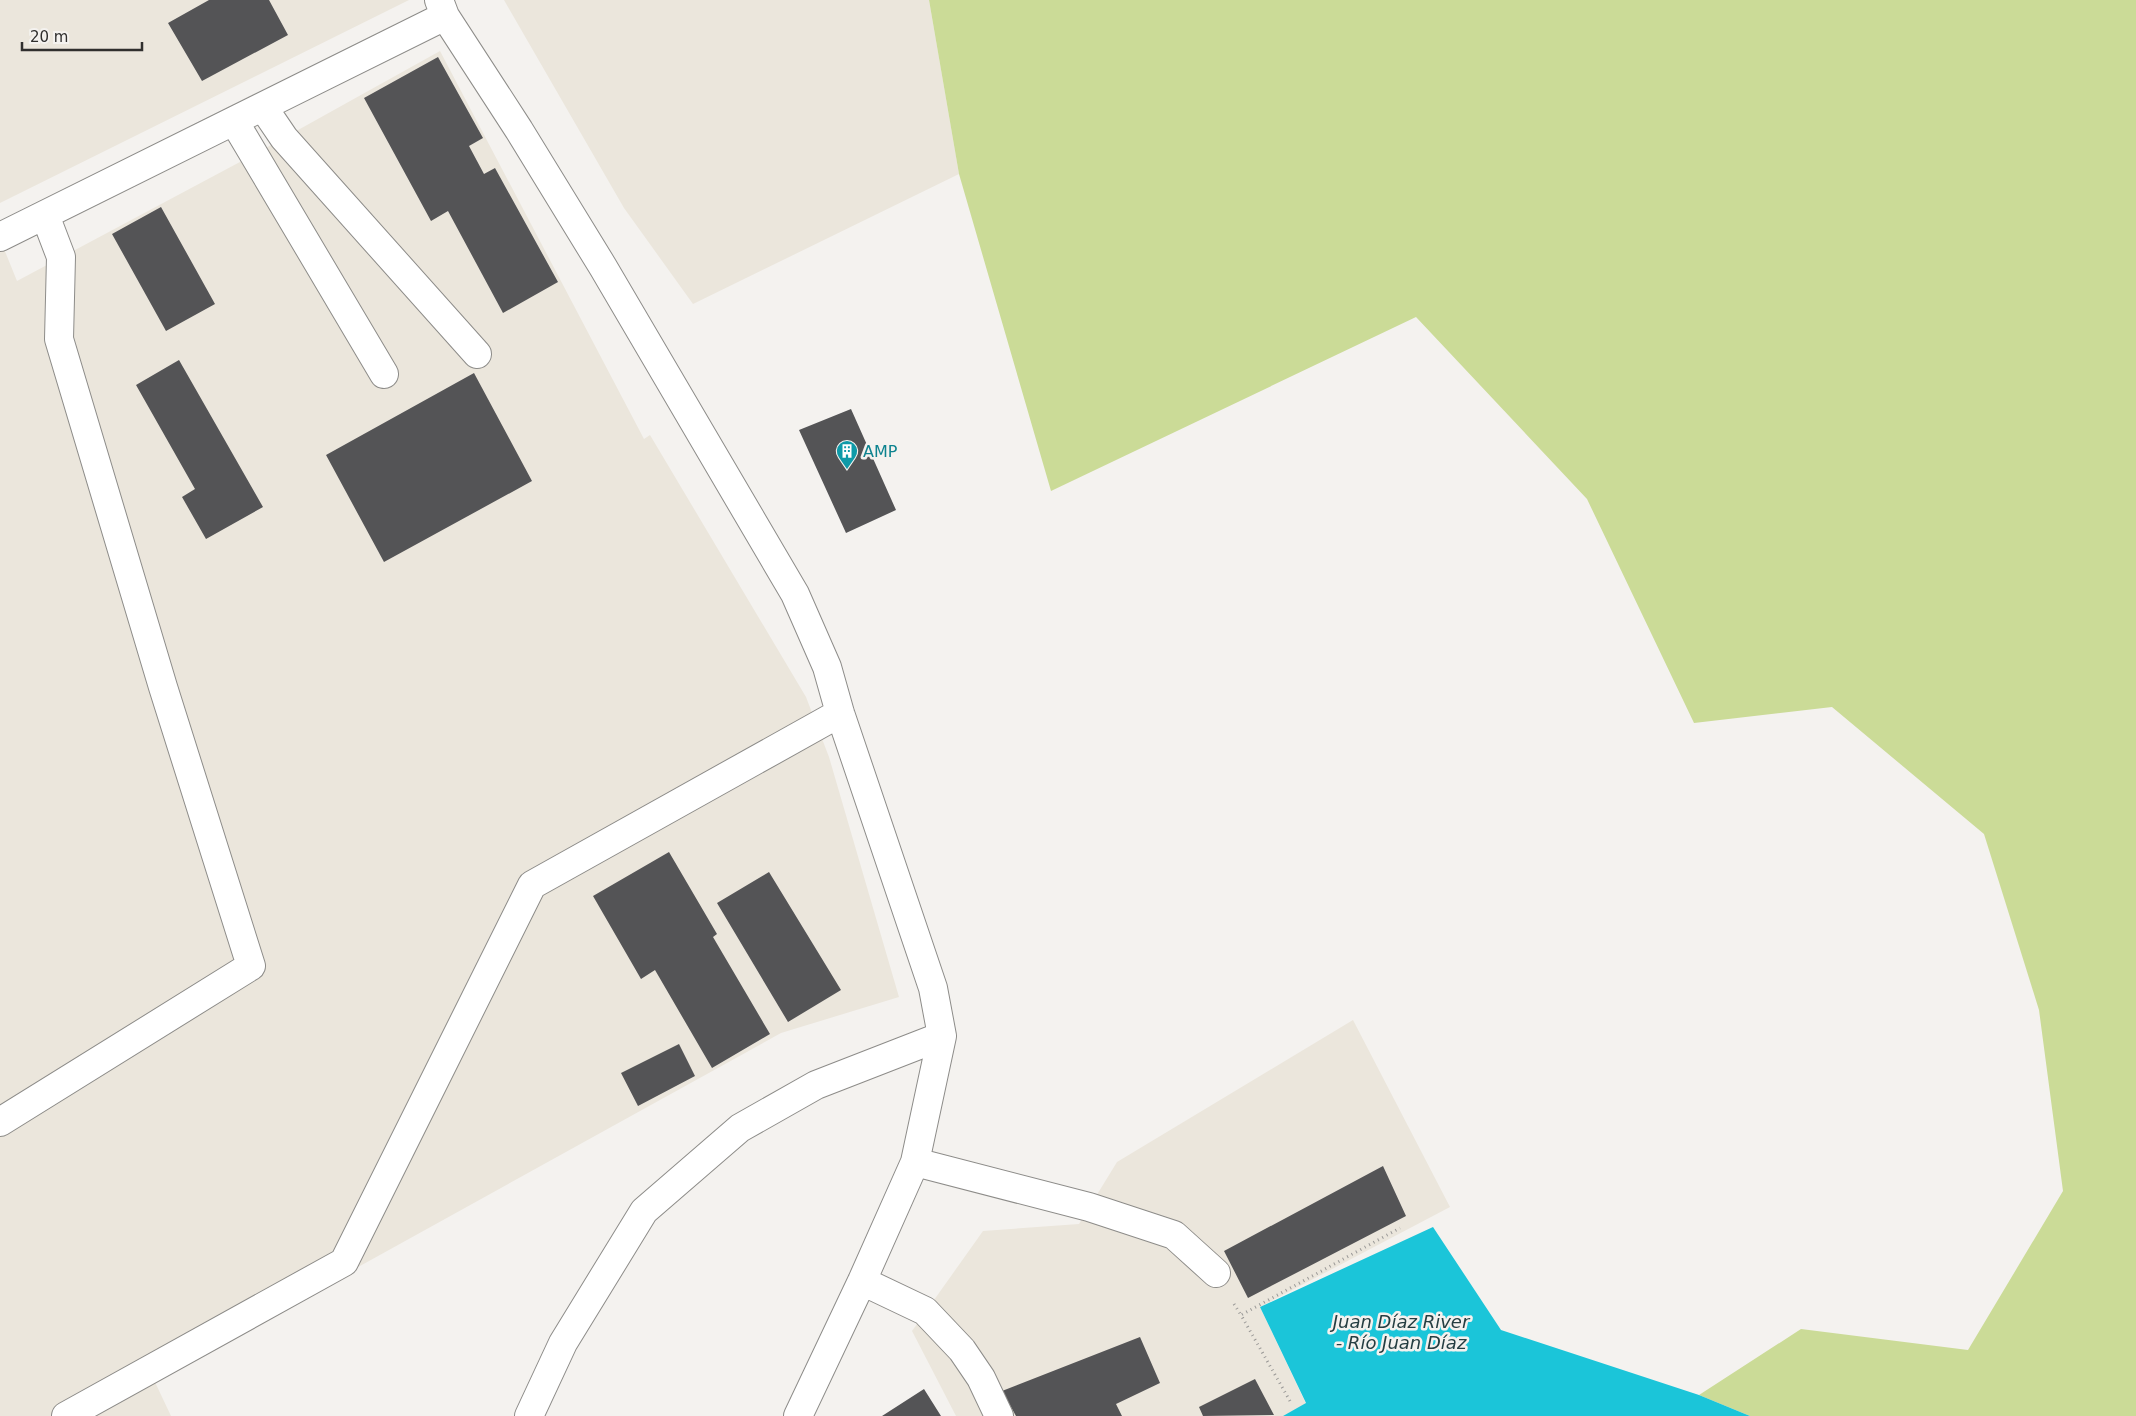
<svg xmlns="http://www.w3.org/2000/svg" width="2136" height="1416" font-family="'DejaVu Sans',sans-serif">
<rect width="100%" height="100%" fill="#f4f2ef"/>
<path fill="#ebe6dc" d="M0 0H409L0 203Z
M504 0H929L959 174 693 304 624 208Z
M440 51 644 439 650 435 806 697 829 757 899 997 781 1033 154 1380 171 1416H0V239L17 281 253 155Z
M1353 1020 1450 1207 1260 1307 1306 1404 1283 1416H956L912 1331 983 1231 1079 1224 1117 1162Z"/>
<path fill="#cbdb97" d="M929 0H2136V1416H1750L1699 1395 1801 1329 1968 1350 2063 1191 2039 1010 1984 834 1832 707 1694 723 1587 499 1416 317 1051 491 959 174Z"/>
<path fill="#1bc5d9" d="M1433 1227 1501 1330 1699 1395 1750 1416H1283L1306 1403 1260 1307Z"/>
<path fill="#545456" d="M209 0H269L288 35 202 81 168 23Z
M438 57 483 138 469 146 484 174 495 168 558 282 503 313 448 211 431 221 364 98Z
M161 207 215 304 166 331 112 234Z
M179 360 263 507 206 539 182 497 195 489 136 385Z
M474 373 532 481 384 562 326 455Z
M851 409 896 510 846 533 799 430Z
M669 852 717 934 713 937 770 1034 712 1068 655 970 641 979 593 896Z
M769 872 841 990 788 1022 717 903Z
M679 1044 695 1076 638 1106 621 1073Z
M1383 1166 1406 1216 1248 1298 1224 1251Z
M1140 1337 1160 1383 1116 1404 1122 1416H1016L1002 1391Z
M1255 1379 1274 1415 1203 1416 1199 1407Z
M924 1389 941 1416H882Z"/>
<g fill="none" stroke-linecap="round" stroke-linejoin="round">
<g stroke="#8d8c89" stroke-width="30">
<path id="minor" d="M439 0 445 16 519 130 603 267 795 594 827 667 840 713 933 988 942 1036 915 1162 862 1281 798 1416
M263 107 284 138 477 354
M234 121 384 374
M0 237 445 16
M0 1122 251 966 163 687 59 339 61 257 45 215
M915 1162 1089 1207 1174 1235 1216 1273
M862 1281 925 1311 962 1350 981 1378 999 1416
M66 1416 344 1262 532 885 840 713
M529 1416 563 1343 644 1211 740 1128 816 1085 942 1036"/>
</g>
<path stroke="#9a9997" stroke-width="3" stroke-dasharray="1 4" stroke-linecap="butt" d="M1234 1304 1241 1315
M1290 1401 1241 1315 1400 1228"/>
<use href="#minor" stroke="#fff" stroke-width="28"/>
</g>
<defs>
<g id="building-pin" transform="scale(1.125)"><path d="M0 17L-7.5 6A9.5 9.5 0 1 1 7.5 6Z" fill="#0f9aa8" stroke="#f4f2ef"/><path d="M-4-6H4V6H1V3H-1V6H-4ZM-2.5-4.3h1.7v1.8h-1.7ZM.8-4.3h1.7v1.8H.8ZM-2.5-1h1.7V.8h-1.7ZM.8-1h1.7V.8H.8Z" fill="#fff"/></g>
</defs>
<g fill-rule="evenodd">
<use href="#building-pin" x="847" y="451"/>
</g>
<g text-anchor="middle" stroke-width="5" stroke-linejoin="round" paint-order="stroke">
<g font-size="16" fill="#0d838f" stroke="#f4f2ef" text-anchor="start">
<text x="863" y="457">AMP</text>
</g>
<g font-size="18" font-style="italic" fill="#253e42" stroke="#f4f2ef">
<text x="1401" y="1328">Juan Díaz River<tspan x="1401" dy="21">- Río Juan Díaz</tspan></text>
</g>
</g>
<path d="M22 42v8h120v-8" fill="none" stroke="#302f2e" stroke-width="2.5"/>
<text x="30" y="42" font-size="15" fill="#302f2e" stroke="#f4f2ef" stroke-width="4" paint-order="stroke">20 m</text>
</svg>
